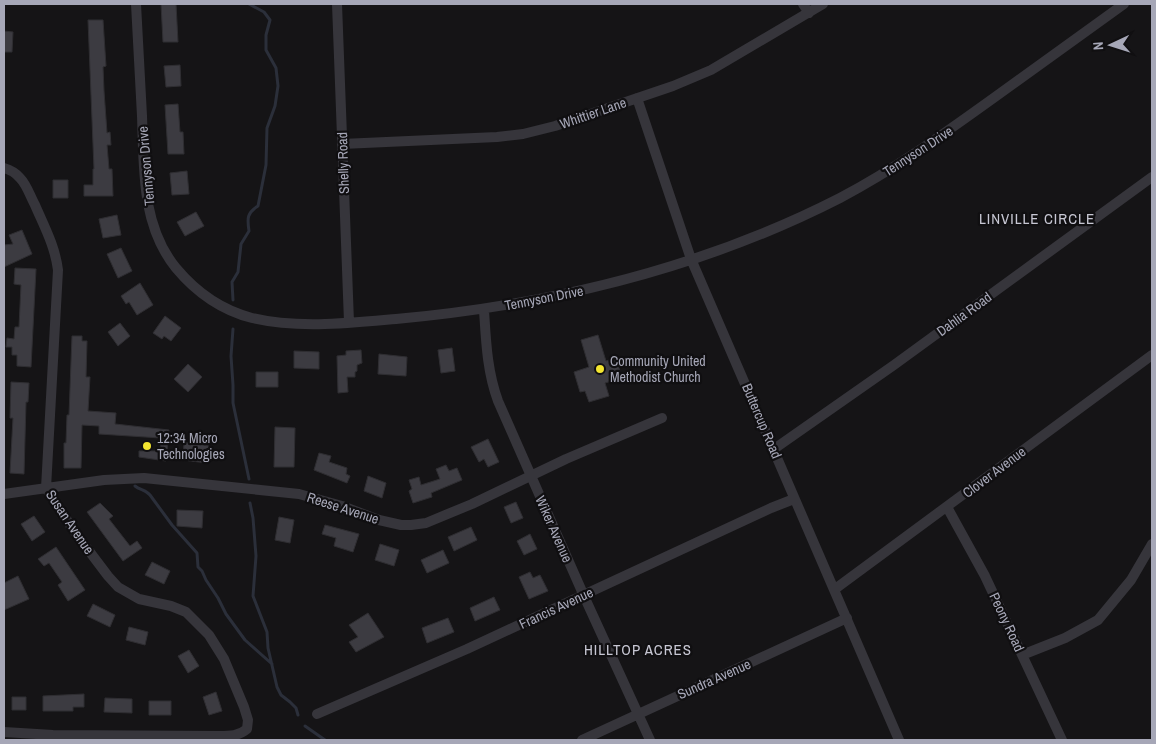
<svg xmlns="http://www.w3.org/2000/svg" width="1156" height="744" font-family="'Archivo Narrow',sans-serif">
<rect width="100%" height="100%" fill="#151416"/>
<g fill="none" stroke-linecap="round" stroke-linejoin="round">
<path stroke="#2b2f3a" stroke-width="3" d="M233 300 232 282 238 272 241 244 249 231C247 218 247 213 258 206L266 165 267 128 275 106 278 86 276 68 266 50V35L270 20 264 12 249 4
M233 329 231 356 233 385V403L249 479
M135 486C140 490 146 490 150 495L172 525 197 553 198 567 202 571 206 580 218 598 226 614 245 640 272 664
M250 503 253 518 256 556 253 596 267 632 268 648 277 687 281 695 290 702 296 708 298 715
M305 726 325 740"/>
</g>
<path fill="#3c3b41" stroke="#2f2e32" d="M161 4H176L178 42H163Z
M88 20H103L106 66 103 67 104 91 107 133 110 132 111 145H107L109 169H112L113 196H84V185H93V169H94Z
M4 31 13 32 12 52H4Z
M180 65 181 86 166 87 164 66Z
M178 104 180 132H183L184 154H168L165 105Z
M187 171 189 194 172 195 170 173Z
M53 180H68V198H53Z
M196 212 204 226 185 236 177 222Z
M117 215 121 235 103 238 99 219Z
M22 230 32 254 4 267V245L13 244 9 235Z
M121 248 132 271 118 278 107 254Z
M15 268 36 269 31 367 17 366V355H12V347H6L7 338 14 339 15 327H19L21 285 14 284Z
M140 283 153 305 137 315 129 302 126 304 121 296Z
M165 316 181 328 171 341 164 336 162 339 153 333Z
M120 323 130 336 118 346 108 332Z
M598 335 606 361 616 358 622 378 605 383 609 396 589 402 585 391 580 392 574 372 589 367 581 340Z
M72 336H82V341H87L86 377H90L88 411 116 413 115 424 169 430 166 461 139 457V451H160L161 438 99 434V426L82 425 81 468H64V443H66L67 415H69Z
M452 348 455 371 441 373 438 350Z
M361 350 362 363 357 365V371L355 372V377H347L348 392 338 393 337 356 346 355V351Z
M294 351 319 352V369L294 368Z
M379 354 407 357 406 376 378 374Z
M188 364 202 377 188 392 174 379Z
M256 372H278V387H256Z
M11 382 29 383 28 402H26L24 474 10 473 13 418H10Z
M275 427 295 428 294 467H274Z
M488 439 499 462 488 467 484 459 479 462 471 447Z
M184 442 209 446 207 463 183 460Z
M319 453 331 456 329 462 347 468 346 474 350 476 347 483 314 470Z
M446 465 449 471 457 468 462 480 431 493 432 497 413 503 409 491 412 489 409 480 419 477 421 485 440 479 436 469Z
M368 476 386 483 382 498 364 491Z
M516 502 523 518 511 523 504 507Z
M100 503 113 516 109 519 130 546 137 541 142 548 123 561 87 512Z
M177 510 203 511 202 528 177 526Z
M34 516 45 532 32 541 21 524Z
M279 517 294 520 290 543 275 540Z
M325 525 359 534 353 552 334 546 336 538 322 534Z
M471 527 477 540 454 551 448 537Z
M530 534 537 549 524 555 517 541Z
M380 544 399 550 394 566 375 560Z
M56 547 85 590 68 601 58 585 62 582 49 563 44 566 38 559Z
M443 550 449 563 427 573 421 560Z
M152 562 170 571 164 584 145 575Z
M530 572 533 578 540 575 548 591 529 599 519 577Z
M18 576 29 599 4 610V583Z
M494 597 500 610 475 621 470 608Z
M93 604 115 615 110 627 87 616Z
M368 613 384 637 356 652 349 642 358 637 349 625Z
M448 618 454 632 427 643 422 628Z
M129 627 148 632 145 645 126 640Z
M189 650 199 666 188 673 178 656Z
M216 692 222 711 209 715 203 697Z
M84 694V707H73V711H43V696Z
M12 697H26V710H12Z
M105 698 132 699V713L104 712Z
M149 701H171V715H149Z"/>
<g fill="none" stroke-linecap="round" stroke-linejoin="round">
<path stroke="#36353b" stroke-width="10" d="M136 4C138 41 140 79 142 116 144 168 141 225 176 268 196 292 221 310 252 318 297 329 351 323 396 319 549 305 703 268 840 198 895 169 945 133 995 97 1038 66 1081 35 1124 4
M337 4 349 322
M803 4 809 13
M637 98 691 259 899 740
M342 144 497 137 523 134 555 126 673 86 711 70 823 4
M4 168C11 170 15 172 20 178 27 185 30 196 35 205 44 226 55 246 58 270L46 488 74 531 108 576 118 587 139 599 171 606 186 612 209 635 224 659 244 707 248 720 247 729C239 736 230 736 219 736L53 735 4 732
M484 310C486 341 487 371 498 401L584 596 650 740
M774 449 894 365 1152 177
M4 494 104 480 144 478 299 494 342 506 379 520 401 525H411L426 523 472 504 566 459 662 418
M947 507 985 576 1062 740
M835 589 1152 355
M1022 655 1065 638 1098 620 1131 580 1152 544
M317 714 467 649 771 508 794 499
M582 740 847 618"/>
</g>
<g fill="#f3e530" stroke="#100f11" stroke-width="2">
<circle cx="600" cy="369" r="5"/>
<circle cx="147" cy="446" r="5"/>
</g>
<g text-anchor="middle" stroke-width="4.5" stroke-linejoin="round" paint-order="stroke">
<g font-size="14" fill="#a6a7b7" stroke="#100f11">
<text transform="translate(593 113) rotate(-19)" y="5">Whittier Lane</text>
<text transform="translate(918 151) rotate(-33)" y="5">Tennyson Drive</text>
<text transform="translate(343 163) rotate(-92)" y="5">Shelly Road</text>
<text transform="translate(146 166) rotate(-95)" y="5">Tennyson Drive</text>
<text transform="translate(544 298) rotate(-11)" y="5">Tennyson Drive</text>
<text transform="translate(964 314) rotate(-36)" y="5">Dahlia Road</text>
<text transform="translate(762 421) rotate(67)" y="5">Buttercup Road</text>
<text transform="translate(994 472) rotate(-37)" y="5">Clover Avenue</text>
<text transform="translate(343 508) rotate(18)" y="5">Reese Avenue</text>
<text transform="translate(70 522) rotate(56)" y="5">Susan Avenue</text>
<text transform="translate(554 529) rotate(66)" y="5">Wiker Avenue</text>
<text transform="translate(556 608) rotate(-25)" y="5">Francis Avenue</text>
<text transform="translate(1007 622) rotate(65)" y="5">Peony Road</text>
<text transform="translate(714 679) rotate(-24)" y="5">Sundra Avenue</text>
</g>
<g font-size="14" fill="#a6a7b7" stroke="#100f11" text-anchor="start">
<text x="610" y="366">Community United<tspan x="610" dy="16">Methodist Church</tspan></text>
<text x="157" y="443">12:34 Micro<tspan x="157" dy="16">Technologies</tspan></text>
</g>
<g font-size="15" letter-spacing="1" fill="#c7c7d3" stroke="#100f11">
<text x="1037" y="224">LINVILLE CIRCLE</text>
<text x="638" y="655">HILLTOP ACRES</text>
</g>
</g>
<rect width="1156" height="744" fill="none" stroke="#a6a7b7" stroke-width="10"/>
<g transform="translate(1111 45) rotate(266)" stroke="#100f11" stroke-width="4" paint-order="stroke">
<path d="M0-4L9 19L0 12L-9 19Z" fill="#a6a7b7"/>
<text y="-8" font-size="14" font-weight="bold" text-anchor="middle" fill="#a6a7b7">N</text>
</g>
</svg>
